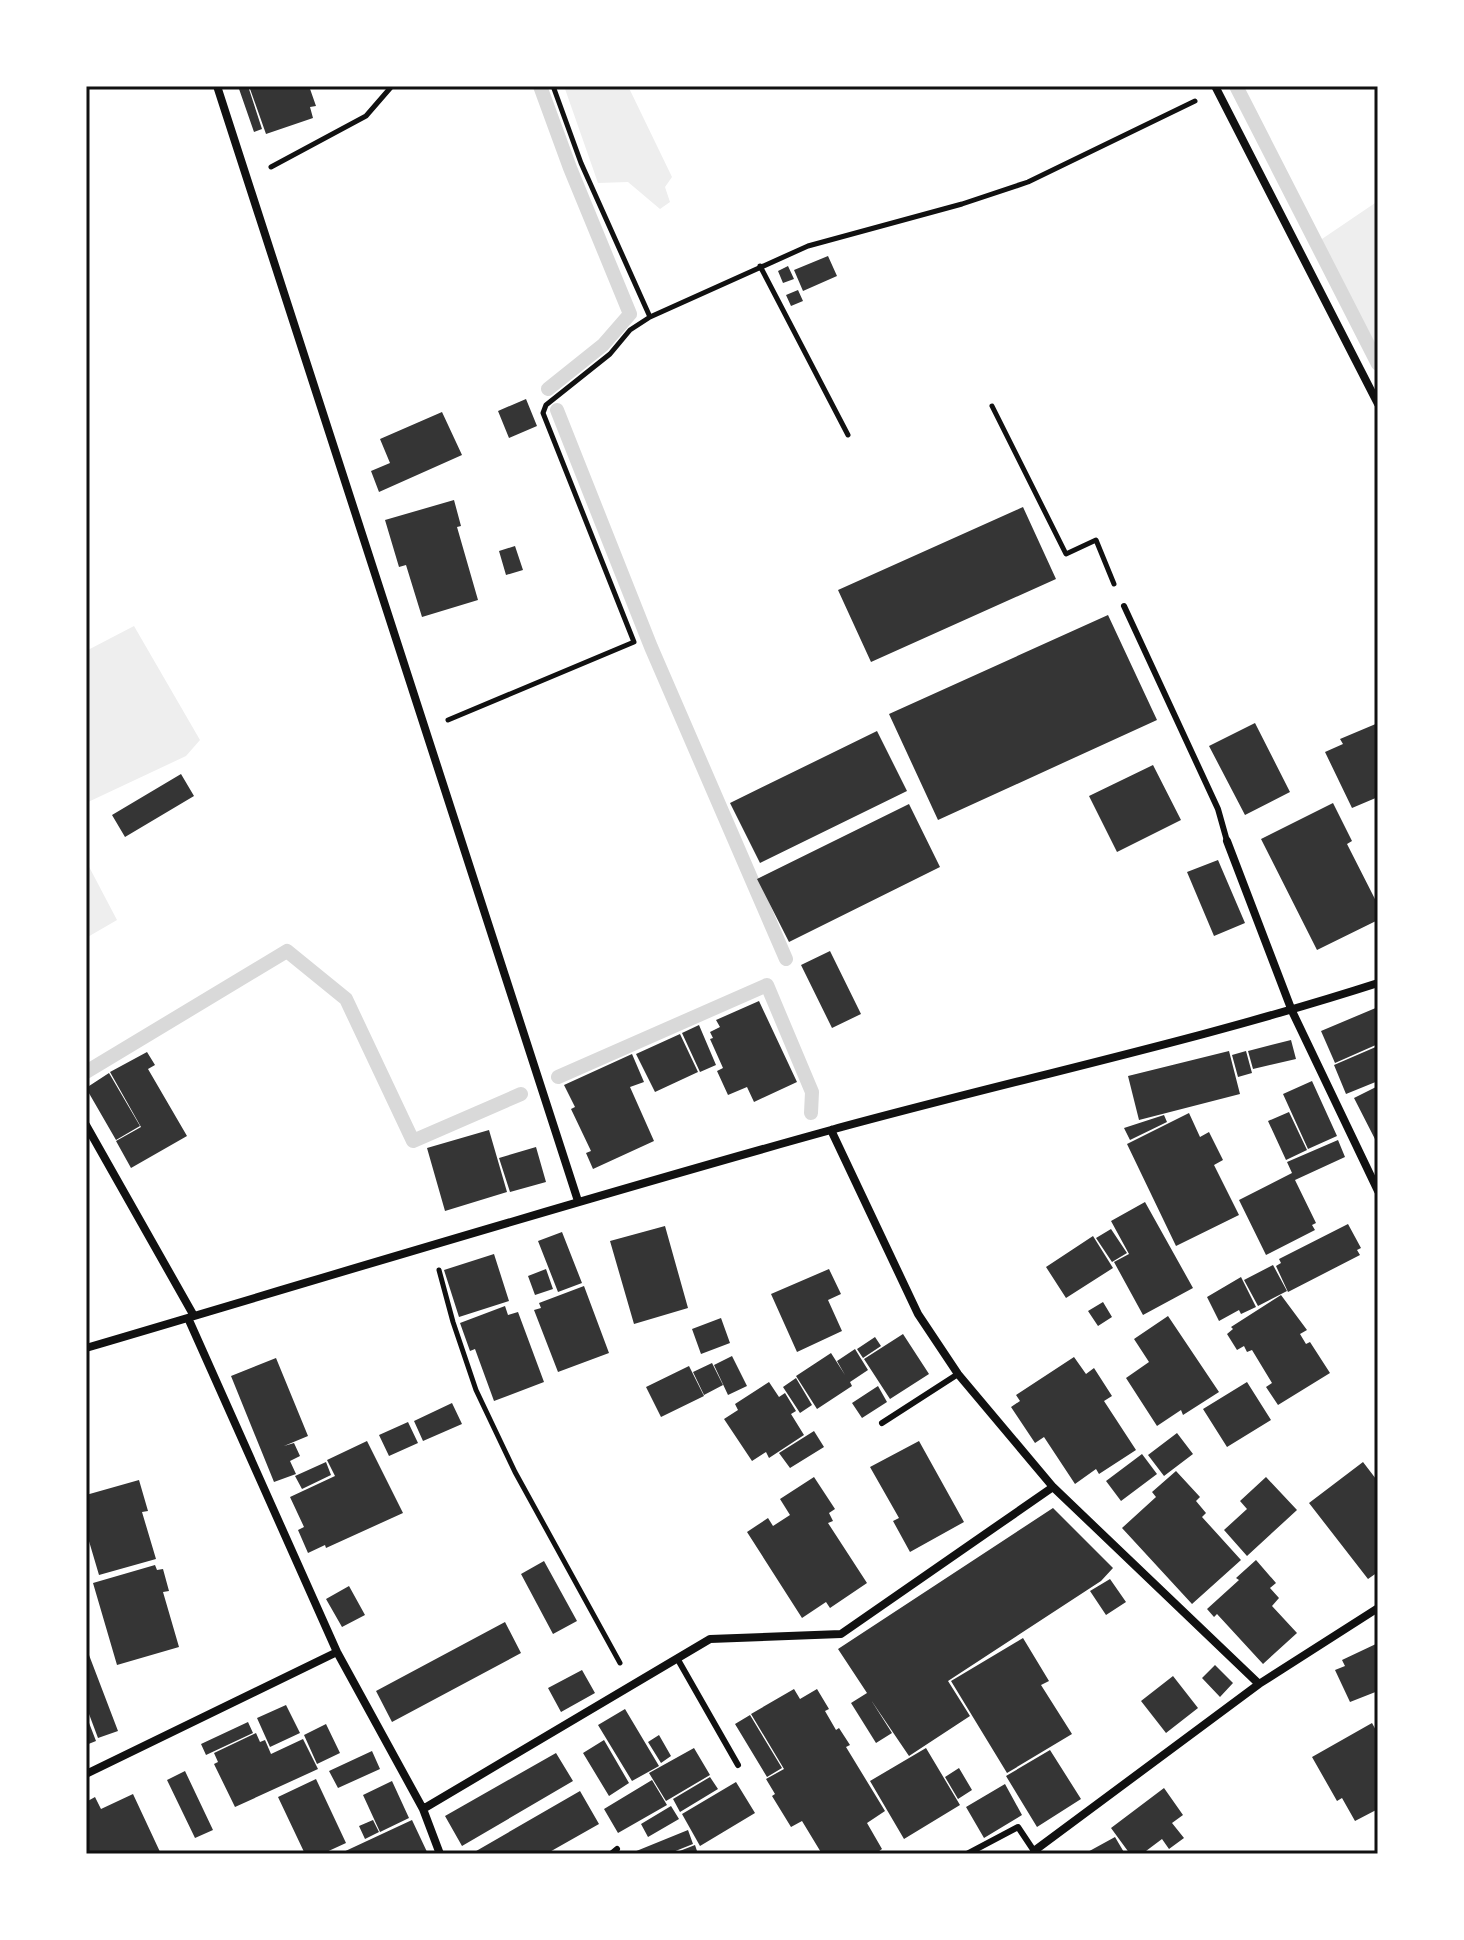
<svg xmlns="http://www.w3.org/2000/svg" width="1464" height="1940" font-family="'Fira Sans',sans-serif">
<rect width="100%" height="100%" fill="#fff"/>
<path fill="#eee" d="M564 86H628L672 177 665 187 670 202 660 209 628 182 598 183Z
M1378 201V351L1319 241Z
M134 626 200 740 186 756 86 803V651Z
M86 861 117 920 86 938Z"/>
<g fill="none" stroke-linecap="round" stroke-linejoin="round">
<path stroke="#d9d9d9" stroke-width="14" d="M540 86 570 168 630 314 603 345 548 389
M1236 86 1378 364
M557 410 651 647 786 959
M86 1072 287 951 346 999 413 1141 521 1094
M558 1077 767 985 812 1092 811 1113"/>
</g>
<path fill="#353535" d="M238 86H248L262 129 254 132Z
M249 86H309L316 106 310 107 313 118 266 134Z
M828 256 837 276 803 291 794 270Z
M788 266 794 279 783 283 778 271Z
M798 290 803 301 791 306 786 295Z
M526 399 537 426 509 438 498 411Z
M442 412 462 455 379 492 371 471 390 463 380 439Z
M454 500 461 526 457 527 478 600 422 617 406 565 399 567 385 520Z
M1023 507 1056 579 871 662 838 590Z
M515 546 523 570 506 575 499 551Z
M1108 615 1157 720 938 820 889 714Z
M1255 723 1290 792 1245 815 1209 746Z
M1378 723V797L1352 808 1325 752 1343 744 1340 739Z
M877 731 907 791 760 863 730 803Z
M1153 765 1181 820 1117 852 1089 796Z
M181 774 194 796 125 837 112 815Z
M1333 803 1352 841 1347 844 1378 905V920L1317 950 1261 839Z
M909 804 940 867 789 942 757 879Z
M1218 860 1245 923 1214 936 1187 872Z
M830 951 861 1014 832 1028 801 965Z
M759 1001 797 1082 754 1102 747 1087 728 1095 717 1071 723 1068 710 1039 713 1038 710 1032 720 1027 716 1020Z
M1378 1007V1044L1335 1063 1321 1031Z
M699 1025 716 1065 700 1072 682 1033Z
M680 1034 698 1072 655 1092 636 1054Z
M1291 1040 1296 1059 1253 1069 1248 1051Z
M1378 1046V1081L1346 1094 1334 1065Z
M1229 1051 1240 1094 1139 1120 1128 1076Z
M1246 1051 1252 1073 1238 1077 1232 1055Z
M147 1052 155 1065 148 1069 187 1136 131 1168 116 1141 141 1127 110 1072Z
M632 1054 644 1082 630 1087 654 1141 593 1169 586 1153 591 1151 571 1109 575 1107 564 1085Z
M109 1073 140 1126 116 1140 86 1088Z
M1312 1081 1337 1136 1308 1149 1283 1094Z
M1378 1086V1145L1354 1098Z
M1289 1112 1307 1150 1286 1160 1268 1121Z
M1189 1113 1200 1137 1209 1132 1223 1160 1214 1165 1239 1215 1176 1246 1127 1144Z
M1164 1115 1167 1122 1130 1140 1124 1128Z
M489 1130 507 1192 445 1211 427 1148Z
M1338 1140 1345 1157 1295 1180 1316 1223 1312 1225 1315 1230 1266 1255 1239 1200 1292 1173 1287 1162Z
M536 1147 546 1182 510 1192 499 1158Z
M1145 1202 1193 1288 1143 1315 1114 1262 1129 1254 1111 1221Z
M1348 1224 1361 1248 1357 1250 1360 1255 1288 1292 1276 1266 1281 1263 1279 1259Z
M665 1226 688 1308 634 1324 610 1241Z
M1111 1229 1127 1253 1112 1262 1096 1238Z
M562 1232 582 1283 558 1292 538 1241Z
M1093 1236 1113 1268 1066 1298 1046 1267Z
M494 1254 509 1301 459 1317 444 1270Z
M1273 1265 1287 1291 1258 1306 1244 1280Z
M546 1269 553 1289 535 1295 528 1276Z
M829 1269 841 1294 828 1300 842 1331 797 1352 771 1294Z
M1241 1277 1256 1307 1241 1314 1239 1310 1219 1321 1207 1297Z
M584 1286 609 1353 558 1372 534 1310 541 1308 539 1303Z
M1281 1295 1307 1330 1300 1334 1306 1344 1310 1342 1330 1373 1278 1405 1266 1387 1272 1383 1252 1350 1247 1352 1244 1346 1237 1350 1227 1334 1233 1329 1231 1327Z
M1103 1302 1112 1317 1098 1326 1088 1311Z
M505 1306 508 1315 518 1312 544 1382 494 1401 475 1349 470 1351 460 1323Z
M1168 1316 1219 1392 1183 1415 1181 1410 1157 1426 1126 1378 1149 1362 1134 1339Z
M721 1318 730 1343 701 1354 692 1329Z
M903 1334 929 1374 890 1399 864 1359Z
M875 1337 881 1346 863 1358 857 1349Z
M855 1349 868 1370 850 1382 852 1386 817 1409 796 1376 831 1353 845 1375 837 1361Z
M732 1356 747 1386 728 1395 714 1365Z
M1074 1357 1086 1374 1094 1368 1112 1396 1104 1401 1136 1450 1099 1474 1096 1469 1075 1484 1044 1437 1035 1443 1011 1407 1020 1401 1016 1395Z
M276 1358 308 1436 284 1446 294 1443 300 1456 290 1461 296 1474 274 1482 231 1376Z
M712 1363 723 1385 704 1395 693 1372Z
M689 1366 704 1396 661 1417 646 1387Z
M796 1378 812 1405 800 1413 783 1387Z
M769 1382 779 1397 785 1393 796 1411 791 1414 804 1435 769 1458 766 1452 752 1461 724 1419 738 1410 735 1404Z
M1247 1382 1271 1420 1227 1447 1203 1409Z
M878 1386 887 1402 862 1418 852 1403Z
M452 1403 462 1424 423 1441 414 1421Z
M408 1422 418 1443 389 1456 379 1435Z
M814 1431 824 1447 790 1468 779 1453Z
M1177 1433 1193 1454 1164 1476 1148 1455Z
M367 1441 403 1513 326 1548 325 1545 308 1553 298 1530 304 1527 290 1497 335 1476 327 1460Z
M919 1441 964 1522 910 1552 893 1521 899 1518 870 1467Z
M1142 1454 1157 1474 1121 1501 1106 1481Z
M326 1462 331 1475 302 1489 295 1476Z
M1363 1462 1376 1479 1378 1477V1572L1368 1579 1309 1503Z
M1176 1471 1200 1497 1196 1501 1206 1513 1202 1517 1241 1560 1192 1604 1122 1528 1156 1497 1152 1492Z
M814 1477 835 1509 829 1513 833 1521 828 1523 867 1583 830 1608 826 1602 802 1618 747 1532 768 1518 773 1526 790 1515 780 1499Z
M1266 1477 1297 1510 1247 1556 1224 1530 1247 1509 1240 1501Z
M139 1480 148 1511 142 1512 156 1559 99 1575 86 1531V1495Z
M1053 1508 1113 1568 1101 1581 948 1681 970 1716 909 1756 871 1700 892 1733 876 1743 851 1703 867 1693 838 1649Z
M1256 1560 1276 1583 1270 1588 1279 1598 1272 1606 1297 1633 1263 1664 1217 1614 1214 1617 1207 1609 1239 1580 1236 1578Z
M544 1561 577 1621 553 1634 521 1574Z
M155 1565 157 1570 163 1569 169 1591 163 1592 179 1647 117 1665 93 1583Z
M1110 1579 1126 1602 1106 1615 1090 1591Z
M349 1586 365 1615 342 1627 326 1599Z
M505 1622 521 1653 392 1722 376 1691Z
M1023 1638 1049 1681 1041 1685 1072 1734 1007 1773 951 1681Z
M1378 1643V1691L1350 1702 1335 1670 1345 1666 1342 1660Z
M89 1655 118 1731 98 1738 86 1706V1656Z
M1215 1665 1233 1683 1220 1697 1202 1678Z
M582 1670 595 1693 561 1712 548 1688Z
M1173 1676 1198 1708 1166 1733 1141 1701Z
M794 1689 800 1699 817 1689 829 1709 825 1711 836 1730 839 1728 850 1745 846 1747 885 1811 867 1823 882 1849 875 1854H822L802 1821 791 1827 772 1796 775 1794 766 1779 784 1769 751 1714Z
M286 1705 300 1733 270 1747 257 1718Z
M625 1709 659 1766 632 1781 598 1725Z
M86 1715 96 1741 86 1745Z
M750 1715 782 1768 767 1777 735 1724Z
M248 1722 253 1733 206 1755 201 1744Z
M1372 1723 1378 1734V1809L1355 1821 1342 1798 1337 1801 1312 1757Z
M326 1724 340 1753 317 1764 304 1735Z
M256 1733 260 1742 265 1740 271 1754 303 1739 318 1769 235 1807 214 1764 218 1762 214 1753Z
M659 1735 671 1756 661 1763 648 1742Z
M604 1740 629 1783 609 1796 583 1753Z
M694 1748 710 1775 666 1801 649 1773Z
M926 1748 960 1805 904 1839 870 1781Z
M1050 1750 1081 1799 1037 1827 1006 1776Z
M372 1751 380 1769 338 1788 329 1771Z
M556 1753 573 1781 462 1846 445 1816Z
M959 1768 972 1790 958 1799 945 1777Z
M185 1771 213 1830 195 1838 167 1780Z
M710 1777 718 1789 680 1812 673 1799Z
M316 1779 346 1843 322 1854H305L278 1797Z
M652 1780 667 1805 618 1833 604 1809Z
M392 1781 409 1818 380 1832 363 1795Z
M736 1782 755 1813 700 1846 682 1814Z
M1005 1784 1022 1815 984 1838 966 1807Z
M1164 1788 1183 1815 1172 1823 1184 1838 1169 1849 1162 1839 1142 1854H1130L1111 1828Z
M580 1791 599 1824 546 1854H471Z
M133 1794 161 1854H87L86 1802 95 1797 101 1809Z
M671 1806 679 1819 648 1837 641 1824Z
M373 1820 379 1832 365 1839 359 1826Z
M412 1820 428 1854H339Z
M688 1830 693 1844 668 1854H629Z
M1115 1837 1125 1854H1084Z
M695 1845 698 1854H672Z"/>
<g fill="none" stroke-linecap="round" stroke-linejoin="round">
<path stroke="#111" stroke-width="5" d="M553 86 581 163 650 317
M271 167 366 116 392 86
M760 266 848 435
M992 406 1066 554 1096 540 1114 584
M448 720 634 642 543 413 546 405 610 354 630 330 650 317 808 246 962 204 1028 182 1195 101
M439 1270 453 1322 476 1390 515 1472 620 1663"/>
<path stroke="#111" stroke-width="6" d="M1124 606 1218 809 1227 841
M882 1423 958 1374
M677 1658 738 1765
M611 1854 617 1849
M967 1854 1018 1827 1034 1851"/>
<path stroke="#111" stroke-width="8" d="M217 86 578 1201
M1215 86 1378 404
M1227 841 1292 1011 1378 1191
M86 1125 194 1316
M831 1130 918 1314 958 1374 1053 1487 1259 1684 1034 1851 1035 1854
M188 1318 337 1652 423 1809 440 1854
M86 1348C334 1275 581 1199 831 1130 1013 1080 1198 1041 1378 983
M1259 1684 1378 1608
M86 1774 337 1652
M423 1809 710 1639 841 1634 1053 1487"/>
</g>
<rect width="1464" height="1940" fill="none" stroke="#ffffff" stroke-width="176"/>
<rect x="88" y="88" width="1288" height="1764" fill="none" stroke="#111" stroke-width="3"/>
</svg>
